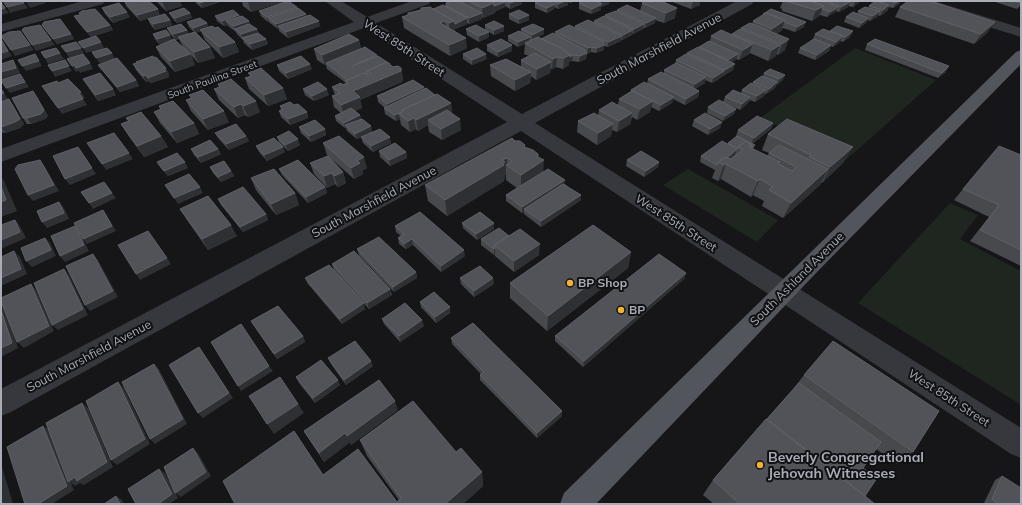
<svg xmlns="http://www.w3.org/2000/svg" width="1022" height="505" font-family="Mulish,sans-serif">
<rect width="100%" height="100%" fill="#161618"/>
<path fill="#1e261f" d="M855 48 936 80 846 160 760 118Z
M688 169 778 220 757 242 663 185Z
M950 203 978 215 960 239 1021 271V405L858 303Z"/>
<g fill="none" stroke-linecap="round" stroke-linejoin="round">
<path fill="#37383d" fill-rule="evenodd" d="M83 1H105L103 4 1 32V24Z
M325 1H341L367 17 412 1H431L429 4 376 23 522 114 737 1H754L752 4 535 123 1021 428V458L1011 454 521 131 11 412 1 416V389L507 122 364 28 1 162V149L354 22Z
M913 1H934L1021 28V37L915 4Z"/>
<path fill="#53555c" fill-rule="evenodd" d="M1021 50V64L817 272 596 504H560L564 493 1016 52Z"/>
</g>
<path fill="#47494d" d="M124 1 160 15 140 21 126 6Z
M156 1H180L182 6 166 11Z
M195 1H220V2L202 8 196 3Z
M242 1H285L251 12 243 6Z
M459 1H524L522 2V4L510 9 505 6V7L494 12 495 13 483 18 482 17V19L469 24 467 23V24L455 29V31L467 48 450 56 404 28 402 17 433 9 446 7V3L459 2Z
M549 1H576L570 3 568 2V5L558 9 555 7 554 9 547 13 535 8V3L549 2Z
M585 1H609V4L601 7V10L591 14 579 9V3Z
M646 1 675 18 664 23 655 20V23L645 28H644L643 29 633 34H632V35L622 40H621V41L608 47 604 46V50L596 53 591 52 587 54 586 59 579 62 572 61 569 62V65L563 69 556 67 552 69 551 68 550 73 536 80 531 76 530 83 515 91 491 76 490 65 521 67V60L529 56 524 54 525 44 518 47 508 41V36L521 32V29H544V34L538 37 541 39 555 34V32L575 28V26L594 22V21L605 16V15L617 11V10L640 11 642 3Z
M670 1H702H700V5L691 9Z
M783 1H861L853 7 848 6V7L839 12 836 11 835 12 827 17 820 15 819 16 812 21 782 11V9L780 8Z
M880 1H901L899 4 893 8 889 7 887 11 880 16 878 15 877 17 870 21 867 20 866 23 859 28 844 22 846 17 857 14 858 11 868 8 869 6 880 2Z
M992 1H1021V5L1017 9Z
M900 7 988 32 974 44 895 17Z
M102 8 130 17 113 23 105 14Z
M297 8 306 14 307 16 320 26 288 38 279 31V29H278L270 23 269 22H268L261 16 259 11Z
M169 13H190L192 18 177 23 172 18Z
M509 14 529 15V20L519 24 509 19Z
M763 14 804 27 795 32 783 28 781 31 776 34 785 50 778 55 776 54V56L768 61 750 53 749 54 739 60 736 59 731 63 733 70 723 76H722V77L712 83 705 80V83L695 89 699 91 698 97 685 105 673 99 672 103 659 111 651 107 650 112 637 120 632 117 630 124 617 132 612 130 611 136 597 145 577 132 578 121 598 116 599 110 618 105 619 99 631 91V90L647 84 648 79 664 73V70L675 64 676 60 687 54V53L699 48V47L710 42 711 36 731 35 732 34 741 29V28L752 24 753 21 763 15Z
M80 15 110 25 113 30 91 37 78 22 74 16Z
M239 15 240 16 249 21 250 24 257 29 258 33 266 39 268 44 252 50 244 43 243 40 237 34 236 32 228 26V25L224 26 217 21 215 16Z
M148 19 170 20 172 25 155 30 150 24Z
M187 22 207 23 208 27 235 42 239 52 223 58 205 40 201 31 195 33 210 47 215 58 198 63 191 55 195 65 175 72 161 57 156 47 160 45 155 39 153 34 172 39 183 47 179 39 176 40 170 34 167 28 187 30 189 34 194 32 189 27Z
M42 25 71 34 74 39 57 44Z
M485 25 504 31 494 35 489 32V37L479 42 467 35 466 29 485 30Z
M829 31H830L850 37 843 42 841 41 833 47 831 46 829 51 815 60 798 53 800 48 813 39 815 34Z
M359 40 361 49 377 56 393 67 401 68 403 79 402 82 360 100 362 108 355 111 360 115 361 119 371 126 372 132 357 139 347 131 346 128H345L336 121 335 116 341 113 334 107 332 96 335 95 332 87 346 83 327 69 326 65H325L317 60 314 49Z
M867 44 946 72 938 78 865 50Z
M487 45 512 51 498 57 487 51Z
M463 54 487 59 472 65 463 59Z
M133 64 166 68 169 74 168 75 169 77 151 83 149 81 146 82 136 70Z
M98 65 136 80 139 86 120 92 102 70Z
M277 65 312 69 288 79 279 71Z
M248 73 283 88 287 99 268 106 249 89 245 78 250 76Z
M764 73 785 75 782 81 776 85 775 88 766 94H765L764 96 755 102 750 100 748 103 740 110 723 102 725 97 741 93 742 90 752 84 753 82 763 76Z
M83 79 116 95 98 101Z
M218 84 260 112 248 117 245 115 238 118 219 100 214 89 219 87Z
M424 87V89L451 103 452 114 461 130 442 140 429 132 428 125 418 131 416 129 410 132 401 125 400 119 396 121 385 114 384 108H385L378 102 377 96Z
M303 89 329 95 314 101 305 95Z
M189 95 229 122 208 130 191 111 186 100 191 98Z
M37 97 48 116 45 119 31 124H27L23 118Z
M1 102 13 105 24 124 20 128 5 133 1 132Z
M294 105 307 112 308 118 290 125 281 117 279 111 281 110 280 106Z
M159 106 194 123 199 134 177 143 160 123 154 112 161 110Z
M708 107 736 109 734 114 723 121 707 113Z
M126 118 161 136 168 147 144 157 128 135 121 124 128 121Z
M694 120 722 122 720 128 708 135 692 126Z
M773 123 771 129 752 144 755 145 753 149 767 156 769 153 762 150 768 134 844 162 822 183 821 182 820 185 783 218 762 206 764 201 753 195 751 197 721 179 718 181 712 178 715 170 700 162 701 156 728 144V143L737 136H736L738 130Z
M299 127 325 129 326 135 311 142 301 133Z
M215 133 246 136 249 141 229 150 218 138Z
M277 137 300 145 288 151 279 142Z
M361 137 391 143 373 152 363 143Z
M515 141 525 145V147L538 157 543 172 565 184 581 200 541 227 524 214V212L522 213 506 201V195L517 188 506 180V174L505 175V178L504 179V181L447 216 428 201 425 185Z
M323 143 367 168 362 171 363 174 354 179 327 155Z
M256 146 285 152 267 161 259 152Z
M191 149H218L221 154 201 163 194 155Z
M379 151 406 152 407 158 390 166 380 157Z
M1021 155V266L970 241 989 217 954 200 963 189Z
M627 160 659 162 658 167 644 177 626 166Z
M157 162 188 168 168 176 160 167Z
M310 163 343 172 346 183 338 187 335 184 327 188 314 174Z
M210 167 231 171 234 176 221 182 213 173Z
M279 169 325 187 327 193 308 203 282 175Z
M251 178 295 193 299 205 276 215 256 190Z
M218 199 266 214 268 220 243 232 221 205Z
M180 209 237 236 208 250 187 220Z
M462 223H494V229L477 240 463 228Z
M395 226 465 256 441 272 413 245 406 249 399 244 398 238 401 236 396 232Z
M509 236 539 255 514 272 495 256V254L494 255 481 245V239Z
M357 249 416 272 417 278 394 292 359 255Z
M631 252 628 268 547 331 510 298V283Z
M332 264 390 289 392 295 369 309 334 270Z
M686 273 684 279 583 367 555 341V336Z
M305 278 365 309 342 324 308 284Z
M460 278 494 284 474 297 461 284Z
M420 302 450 307V313L436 323 421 307Z
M382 319 424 326 400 342 384 324Z
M251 321 303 336 305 342 277 359Z
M451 338 562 411V416L537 438 480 380V375L481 374 452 344Z
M328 358 373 366 346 385 331 364Z
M804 375 913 452 897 464 876 449 863 468 865 496 875 504H714L703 495 713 480 794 388Z
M296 377 340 385 315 403 299 383Z
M398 410 351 445 350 442 324 462 304 431Z
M360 440 456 452 482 472 483 486 463 504H235L323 475 397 502 399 500 367 456Z
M1002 476 1021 504H985L984 503 995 480Z"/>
<path fill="#2f3033" d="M31 1H45L46 3 30 8 26 2Z
M162 1H180L182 6 166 11Z
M206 1H220V2L202 8 200 3Z
M250 1H285L251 12 248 2Z
M516 1H524L522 2V4L510 9V3Z
M565 1H568V5L558 9V4Z
M570 1H576L570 3Z
M604 1H609V4L601 7V10L591 14 592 9 601 5V2Z
M693 1H702H700V5L691 9Z
M857 1H861L853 7 855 2Z
M899 1H901L899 4 893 8 896 3Z
M505 2V7L494 12 495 13 483 18 482 8 494 3Z
M850 2 848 7 839 12 841 7Z
M24 3 28 8 10 13 7 7Z
M555 4 554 9 547 13V8Z
M889 5 887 11 880 16 883 10Z
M824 6 819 16 812 21 816 10Z
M297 7 298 12 268 18 269 22H268L267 17Z
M838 7 835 12 827 17 830 12Z
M5 8 9 13 1 15V9Z
M677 8 675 18 664 23 666 13Z
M158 9 160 15 140 21 137 15Z
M880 11 877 17 870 21 873 16Z
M127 12 130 17 113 23 110 17Z
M190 13 192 18 177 23 175 18Z
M482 13V19L469 24V18Z
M306 14 308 19 278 26 279 29H278L276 24Z
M239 15 241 20 226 21 228 25 224 26 222 21Z
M529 15V20L519 24V19Z
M467 18V24L455 29V31L450 33 449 23 454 21Z
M656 18 655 23 645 28 646 23Z
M868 18 866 23 859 28 862 23Z
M170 20 172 25 155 30 153 24Z
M785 20 781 31 768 39 772 29Z
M249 21 251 26 235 29 234 26Z
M319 21 320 26 288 38 286 32Z
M445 21 446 31 440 23Z
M806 22 804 27 795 32 797 27Z
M995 22 988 32 974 44 981 34Z
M207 23 209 28 200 30 201 31 195 33 193 28Z
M644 24 643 29 633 34 634 29Z
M110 25 113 30 91 37 87 32Z
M504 26V31L494 35V30Z
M257 29 259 34 243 38 241 34Z
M544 29V34L532 40V35Z
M187 30 190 35 178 37 179 39 176 40 173 34Z
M633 30 632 35 622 40 623 35Z
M853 31 850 37 843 42 846 37Z
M489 32V37L479 42V36Z
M71 34 74 39 57 44 53 39Z
M170 35 173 41 160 45 157 39Z
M622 36 621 41 608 47V42Z
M843 36 840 42 833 47 836 42Z
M530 37V42L525 43V44L518 47V42Z
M466 38 467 48 450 56 449 45Z
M1 39 12 56 1 60Z
M266 39 268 44 252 50 250 44Z
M789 39 785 50 778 55 782 44Z
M51 40 55 45 36 51 32 45Z
M359 40 361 51 326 63V65H325L322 55Z
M101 42 104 48 86 53 83 48Z
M235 42 239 52 223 58 219 47Z
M753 44 749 54 739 60 743 50Z
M30 45 34 50 15 56 11 50Z
M512 45V51L498 57V52Z
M604 45V50L596 53 597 48Z
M780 45 776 56 768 61 772 50Z
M831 45 829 51 815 60 817 55Z
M210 47 215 58 198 63 194 52Z
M591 47V52L587 54 588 48Z
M81 48 84 53 69 58 66 52Z
M60 53 64 59 48 64 45 58Z
M112 53 115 59 100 64 96 58Z
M587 53 586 59 579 62 580 56Z
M190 54 195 65 175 72 170 61Z
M486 54 487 59 472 65V60Z
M738 54 736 60 726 65 728 60Z
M570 55 569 65 563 69 564 58Z
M573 55 572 61 569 62 570 57Z
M557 57 556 67 552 69 553 59Z
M13 60 17 66 20 73 1 79V72Z
M65 60 72 71 55 77 52 71Z
M39 61 42 66 26 71 22 66Z
M551 62 550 73 536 80 537 69Z
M90 63 93 69 80 73 76 68Z
M310 64 312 69 288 79 286 73Z
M735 64 733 70 723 76 725 70Z
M75 65 78 71 76 72 72 66Z
M949 66 946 72 938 78 942 73Z
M166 68 169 74 168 75 169 77 151 83 148 78Z
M401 68 403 79 402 82 360 100 362 108 344 116 341 105 353 91Z
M724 71 722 77 712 83 713 78Z
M531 72 530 83 515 91V80Z
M20 74 29 87 10 93 6 88Z
M146 75 149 81 146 82 143 76Z
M785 75 782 81 777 85 779 79Z
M706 77 705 83 693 90 695 84Z
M136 80 139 86 120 92 117 87Z
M777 82 775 88 766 94 769 89Z
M424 87 425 93 388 110 387 104Z
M1 88 8 99 1 102Z
M283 88 287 99 268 106 264 95Z
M113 89 116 95 98 101 95 95Z
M327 89 329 95 314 101 312 96Z
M766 90 764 96 755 102 757 96Z
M33 91 37 97 48 116 45 119 31 124 27 118Z
M699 91 698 97 685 105 686 99Z
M81 92 85 98 82 99 79 93Z
M674 97 672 103 659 111 661 105Z
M750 97 748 103 740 110 742 104Z
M9 99 13 105 24 124 20 128 5 133 1 127Z
M83 99 87 105 62 114 58 108Z
M256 101 260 112 248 117 243 106Z
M653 101 650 112 637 120 640 109Z
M451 103 452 114 428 120V125L418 131 416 120Z
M241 104 245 115 238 118 234 107Z
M736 109 734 114 723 121 725 116Z
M224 111 229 122 208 130 203 119Z
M307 112 308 118 290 125 288 119Z
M402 112 399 114 400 119 396 121 395 115Z
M632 113 630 124 617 132 619 121Z
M360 115 362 121 345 125 346 128H345L344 123Z
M414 118 416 129 410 132 408 121Z
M460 119 461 130 442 140 441 129Z
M722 122 720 128 708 135 710 129Z
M194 123 199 134 177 143 171 132Z
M773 123 771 129 751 144 754 138Z
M613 124 611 136 597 145 598 133Z
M371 126 372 132 357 139 355 134Z
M325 129 326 135 311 142 309 136Z
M161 136 168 147 144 157 137 146Z
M246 136 249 141 229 150 226 144Z
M390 137 391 143 373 152 371 146Z
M298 139 300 145 288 151 285 145Z
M78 147 96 174 70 185 65 179Z
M283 147 285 152 267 161 264 155Z
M853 147 844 162 822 183 830 167Z
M218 149 221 154 201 163 198 157Z
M737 150 734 156 723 165 720 163Z
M406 152 407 158 390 166 389 160Z
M129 153 133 159 106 170 102 164Z
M364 157 367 168 362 171 363 174 354 179 351 168 357 161Z
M507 158V165H506V174L505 175V178L504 179V181L447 216 445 200 502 160Z
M40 160 44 165 59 191 33 201 28 195Z
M544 160 543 176 521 191V175Z
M185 162 188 168 168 176 164 171Z
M659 162 658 167 644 177 646 171Z
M726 164 721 179 718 181 724 165Z
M828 169 820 185 783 218 791 203Z
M231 171 234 176 221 182 218 177Z
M343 172 346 183 338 187 334 176Z
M332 173 335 184 327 188 324 176Z
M1 177 4 181 17 211 1 217Z
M760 179 753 195 751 197 758 181Z
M565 180 564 186 524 209V212L522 213V207Z
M200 187 203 193 178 204 174 198Z
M325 187 327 193 308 203 306 197Z
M112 193 116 198 93 209 89 203Z
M295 193 299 205 276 215 271 204Z
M581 195V200L541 227V221Z
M59 202 64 208 69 219 47 228 42 222Z
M103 210 107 216 116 231 87 244 83 239 89 251 65 262 60 256 75 226 80 232Z
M266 214 268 220 243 232 240 227Z
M15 220 20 226 26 238 1 249V240Z
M494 223V229L477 240 476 234Z
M231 225 237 236 208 250 202 239Z
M45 238 50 243 56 256 32 267 26 261Z
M412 239 413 245 406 249 404 244Z
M540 244 539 255 514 272V261Z
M495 248V254L494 255V249Z
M464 250 465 256 441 272V266Z
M14 251 20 257 27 274 1 286V278Z
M631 252 628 268 547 331 548 316Z
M93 254 98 260 118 297 90 311 85 305Z
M167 258 171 264 140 280 136 274Z
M64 269 69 275 88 315 58 330 52 325Z
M416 272 417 278 394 292 393 287Z
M686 273 684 279 583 367 584 361Z
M493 278 494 284 474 297V291Z
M31 284 36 290 54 331 24 348 17 342Z
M390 289 392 295 369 309 367 303Z
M1 302 4 304 18 348 1 357Z
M364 303 365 309 342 324 340 319Z
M450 307V313L436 323 435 317Z
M422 320 424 326 400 342 399 336Z
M303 336 305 342 277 359 274 354Z
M199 347 233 398 203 418 198 413Z
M371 361 373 366 346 385 344 380Z
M154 364 159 369 187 424 155 444 150 439Z
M269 366 273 371 241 391 238 386Z
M338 380 340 385 315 403 313 398Z
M118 382 124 388 150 444 117 465 111 460Z
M395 401 398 410 351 445 347 436Z
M82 403 88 408 113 467 84 485 80 483 75 486 71 483 74 490 52 504H38L43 426 50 430 75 477Z
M298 404 304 413 274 434 267 424Z
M562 411V416L537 438V433Z
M345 433 350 442 324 462 319 453Z
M193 448 198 453 211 476 181 497 175 493Z
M1 467H2L13 504H1Z
M159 469 165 473 178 498 169 504H158Z
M482 472 483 486 463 504H445Z
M116 496 122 500 124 504H120Z"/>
<path fill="#525359" stroke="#5f6168" d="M3 1H23L24 3 7 7Z
M124 1H149L158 9 137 15Z
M197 1H206L200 3Z
M288 1 297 7 267 17 259 11Z
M453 1H458L482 13 469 18 446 6V3Z
M469 1H490L494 3 482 8Z
M490 1H503L505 2 494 6V3Z
M506 1H516L510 3Z
M540 1H547L555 4 547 8 535 3Z
M553 1H565L558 4Z
M585 1H594L602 4 592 9 579 3Z
M646 1H661L677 8 666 13 642 3Z
M785 1H810L824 6 816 10Z
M810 1H821L838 7 830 12 822 9 824 6Z
M826 1H849L850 2 841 7Z
M875 1H876L889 5 883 10 869 6Z
M890 1H899L896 3Z
M908 1H930L995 22 981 34 900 7Z
M1013 1H1021V3Z
M1 2 5 8 1 9Z
M119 3 127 12 110 17 102 8Z
M443 5 467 18 455 24 454 21 433 9Z
M627 5 656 18 646 23 617 10Z
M430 7 454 21 449 23 445 21 440 23 466 38 449 45 402 17 408 15V13L421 10V8Z
M865 7 880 11 873 16 858 11Z
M184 8 190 13 175 18 169 13Z
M298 8 306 14 276 24 268 18Z
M95 9 110 25 87 32 74 16 80 15 79 13 82 11Z
M771 9 806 22 797 27 785 22V20L766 13 764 14H763Z
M233 10 239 15 222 21 215 16Z
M519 10 529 15 519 19 509 14Z
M616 11 644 24 634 29 605 15Z
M853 12 868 18 862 23 846 17Z
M766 13 785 20 772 29 753 21Z
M165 14 170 20 153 24 148 19Z
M310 15 319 21 286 32 278 26Z
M242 16 249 21 234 26 226 21Z
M604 16 633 30 623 35 594 21Z
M200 18 207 23 193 28 187 22Z
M60 19 71 34 53 39 42 25 44 22Z
M588 20 622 36 608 42 575 26Z
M494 21 504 26 494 30 485 25Z
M750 23 789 39 782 44 741 28Z
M181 24 187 30 173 34 167 28Z
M249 24 257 29 241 34 235 29Z
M533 24 544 29 532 35 521 29Z
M40 25 51 40 32 45 22 30 24 28Z
M476 25 489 32 479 36 466 29Z
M569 25 603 41 604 45 597 48 591 47 588 48 555 32Z
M212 26 215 28 218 27 235 42 219 47 200 30Z
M837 26 853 31 846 37 830 31Z
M740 29 780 45 772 50 732 34Z
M823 29 843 36 836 42 815 34Z
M166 30 170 35 157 39 153 34Z
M721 30 753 44 743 50 711 36Z
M20 31 30 45 11 50 1 36 9 32Z
M519 31 530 37 518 42 508 36Z
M195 32 210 47 194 52 178 37Z
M258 33 266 39 250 44 242 38Z
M553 33 585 50 587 53 580 56 573 55 570 57V55L561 48 541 39Z
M349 34 359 40 322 55 314 49Z
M96 36 101 42 83 48 78 42Z
M538 37 561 48 570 55 564 58 557 57 553 59 525 43Z
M1 39 8 51 1 53Z
M174 39 190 54 170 61 156 47Z
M501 39 512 45 498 52 487 45Z
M814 39 831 45 817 55 800 48Z
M875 39 949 66 942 73 867 44Z
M709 41 738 54 728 60 699 47Z
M76 42 81 48 66 52 61 46Z
M365 47 377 55 352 66 378 56 390 64H389L387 62 367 71 368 73 365 74 364 73 347 80 326 63Z
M698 47 735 64 725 70 687 53Z
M56 48 60 53 45 58 41 52Z
M107 48 112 53 96 58 92 52Z
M477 48 486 54 472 60 463 54Z
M535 53 551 62 537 69 521 60Z
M35 54 39 61 22 66 18 60Z
M83 54 90 63 76 68 75 65 72 66 67 59Z
M686 54 724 71 713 78 676 60Z
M153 56 154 58 156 57 166 68 164 69 166 71 148 78 146 75 143 76 133 64 137 63 136 62Z
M301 56 310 64 286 73 277 65Z
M117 58 136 80 117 87 98 65Z
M506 59 531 72 515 80 490 65Z
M13 60 16 68 1 72V64Z
M65 60 69 66 52 71 48 65Z
M387 62 393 67 398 66 401 68V71L353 91 360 97 341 105 332 96 340 93 332 87 341 83 343 85 348 83 345 81 364 73 367 75 371 73 367 71Z
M676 63 706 77 695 84 664 70Z
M261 68 283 88 264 95 245 78 252 76 248 73Z
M770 69 785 75 779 79 764 73Z
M661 72 699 91 686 99 648 79Z
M100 73 113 89 95 95 83 79Z
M20 74 25 82 6 88 1 80Z
M762 76 777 82 769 89 753 82Z
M68 79 81 92 79 93 83 99 58 108 42 86 57 81 58 83Z
M231 79 256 101 243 106 241 104 234 107 214 89 220 87 218 84Z
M413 80 424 87 387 104 377 96Z
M318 82 327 89 312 96 303 89Z
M644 82 674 97 661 105 631 90Z
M751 83 766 90 757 96 742 90Z
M426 88 435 95 402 110V112L395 115 384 108Z
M1 89 4 93 1 94Z
M203 90 224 111 203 119 186 100 192 98 189 95Z
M733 90 750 97 742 104 725 97Z
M33 91 44 110 41 114 27 118H23L12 98Z
M632 91 653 101 640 109 619 99Z
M437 94 451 103 416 120 414 118 408 121 399 114 404 111 402 110Z
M9 99 20 119 15 122 1 127V102Z
M719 100 736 109 725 116 708 107Z
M173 101 194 123 171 132 154 112 161 109 159 106Z
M290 102 294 105 298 104 307 112 288 119 279 111 283 109 280 106Z
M612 102 632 113 619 121 599 110Z
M351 108 360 115 344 123 335 116Z
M447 110 460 119 441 129 428 120Z
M141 112 161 136 137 146 121 124 129 121 126 118Z
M594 113 613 124 598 133 578 121Z
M705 113 722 122 710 129 694 120Z
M757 116 773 123 754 138 738 130Z
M362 119 371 126 355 134 345 125Z
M787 119 853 147 830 167 809 157 811 155 768 134Z
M315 120 325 129 309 136 299 127Z
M236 124 246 136 226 144 215 133Z
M380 129 390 137 371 146 361 137Z
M289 131 298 139 285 145 277 137Z
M114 133 129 153 102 164 87 143Z
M339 136 364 157 357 161 360 163 351 168 323 143Z
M737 136 755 145 752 148 751 147 752 145 746 141 737 148 728 143Z
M274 138 283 147 264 155 256 146Z
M512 138 515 141H520L525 145 524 147 533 150 538 154V157L544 160 521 175 506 165 512 161 507 158 502 160 505 162 502 164 504 165 445 200 425 185Z
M210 140 218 149 198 157 191 149Z
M722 141 737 149 727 158 725 157 718 162 717 165 701 156Z
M746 141 752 145 749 147 780 162 778 164 792 171 796 167 769 153 779 145 828 169 791 203 769 190 773 187 760 179 758 181 726 164 724 165 718 162 725 157 731 159 743 150 738 147Z
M395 143 406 152 389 160 379 151Z
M999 146 1021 155V250L980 230 999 205 963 189Z
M78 147 92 168 65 179 53 156Z
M641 151 659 162 646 171 627 160Z
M177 153 185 162 164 171 157 162Z
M328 156 343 172 334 176 332 173 324 176 310 163Z
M40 160 54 185 28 195 15 169 18 165Z
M298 160 325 187 306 197 279 169Z
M224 161 231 171 218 177 210 167Z
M274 169 295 193 271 204 251 178Z
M548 169 565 180 522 207 506 195Z
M189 174 200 187 174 198 165 185Z
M104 182 112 193 89 203 81 192Z
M563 184 581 195 541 221 524 209Z
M1 186 6 200 1 202Z
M243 187 266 214 240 227 218 199Z
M208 196 231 225 202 239 180 209Z
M59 202 64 213 42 222 37 211Z
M103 210 112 226 83 239 74 223Z
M420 212 464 250 441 266 412 239 404 244 398 238 404 234 395 226Z
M480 212 494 223 476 234 462 223Z
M15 220 20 232 1 240V225Z
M593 225 631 252 548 316 510 283Z
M75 226 84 245 60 256 51 236Z
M499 228 509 236 494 245 495 248 494 249 481 239Z
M520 229 540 244 514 261 494 245Z
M148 231 167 258 136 274 118 245Z
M379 237 416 272 393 287 357 249Z
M45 238 51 250 26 261 21 248Z
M14 251 21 269 1 278V257Z
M354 251 390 289 367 303 332 264Z
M93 254 113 291 85 305 66 266Z
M659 254 686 273 584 361 555 336Z
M329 265 364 303 340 319 305 278Z
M480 266 493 278 474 291 460 278Z
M64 269 83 309 52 325 34 283Z
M31 284 49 326 17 342 1 301V298Z
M434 292 450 307 435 317 420 302Z
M405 303 422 320 399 336 382 319Z
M278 306 303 336 274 354 251 321Z
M1 310 12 343 1 348Z
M473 323 562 411 537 433 480 375 484 372 451 338Z
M241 324 269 366 238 386 211 342Z
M355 341 371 361 344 380 328 358Z
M833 341 939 411 913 452 804 375Z
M199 347 229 393 198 413 169 365Z
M321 360 338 380 313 398 296 377Z
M154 364 183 419 150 439 122 382Z
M280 377 298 404 267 424 249 396Z
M379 380 395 401 347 436 345 433 319 453 304 431Z
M118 382 145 439 111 460 86 401Z
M799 383 881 442 863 468 877 478 865 496 767 419Z
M413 401 456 452 461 448 482 472 445 504H235L223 481 294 431 323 475 358 449 397 502 401 498 360 440Z
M82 403 107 462 77 481 75 477 68 482 46 423Z
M766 419 875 504H740L713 480Z
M43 426 67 486 38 504H25L7 447Z
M193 448 206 472 175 493 164 467Z
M159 469 172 494 158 504H136L128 489Z
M1002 476 1021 488V504H998L992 499Z
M116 496 120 504H104Z"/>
<g fill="#f2b134" stroke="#111113" stroke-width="1.5">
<circle cx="570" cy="283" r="4"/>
<circle cx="621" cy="310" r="4"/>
<circle cx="760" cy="465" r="4"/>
</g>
<g text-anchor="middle" stroke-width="4" stroke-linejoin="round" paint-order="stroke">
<g font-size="10" fill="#a8adb8" stroke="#111113">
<text transform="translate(212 79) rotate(-20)" y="4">South Paulina Street</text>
</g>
<g font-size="12" fill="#a8adb8" stroke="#111113">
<text transform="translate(404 48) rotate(33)" y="4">West 85th Street</text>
<text transform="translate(659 49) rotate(-28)" y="4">South Marshfield Avenue</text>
<text transform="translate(374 202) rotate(-28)" y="4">South Marshfield Avenue</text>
<text transform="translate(676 223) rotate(33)" y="4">West 85th Street</text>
<text transform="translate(797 279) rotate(-45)" y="4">South Ashland Avenue</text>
<text transform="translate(89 356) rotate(-28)" y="4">South Marshfield Avenue</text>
<text transform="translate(949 398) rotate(33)" y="4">West 85th Street</text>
</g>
<g font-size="12" font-weight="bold" fill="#a8adb8" stroke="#111113" text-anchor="start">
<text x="578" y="287">BP Shop</text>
<text x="629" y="314">BP</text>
</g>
<g font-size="14" font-weight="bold" fill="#a8adb8" stroke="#111113" text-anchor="start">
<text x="768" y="462">Beverly Congregational<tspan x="768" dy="16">Jehovah Witnesses</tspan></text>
</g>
</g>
<rect width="1022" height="505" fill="none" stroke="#a8adb8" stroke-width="4"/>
</svg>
